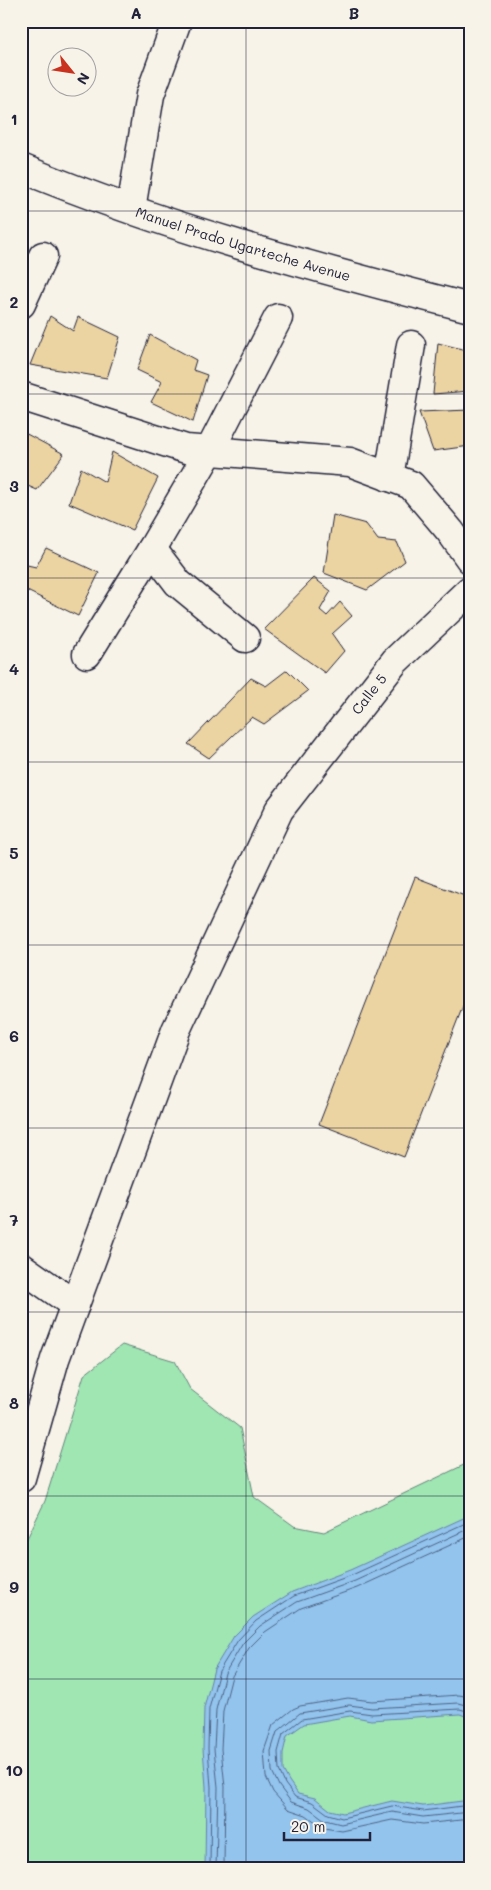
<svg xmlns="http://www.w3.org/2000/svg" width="491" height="1890" font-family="Mali,sans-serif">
<rect width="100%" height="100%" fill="#f7f3e8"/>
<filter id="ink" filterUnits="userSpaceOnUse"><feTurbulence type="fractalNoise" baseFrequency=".02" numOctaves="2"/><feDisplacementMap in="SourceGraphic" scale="10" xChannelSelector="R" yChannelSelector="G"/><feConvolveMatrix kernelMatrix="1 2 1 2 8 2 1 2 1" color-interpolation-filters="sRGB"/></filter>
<g filter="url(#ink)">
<path fill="#9fe6b3" stroke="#608477" d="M122 1345 175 1361 190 1389 240 1428 254 1497 294 1526 324 1532 470 1462V1869H21V1551L45 1501 84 1375Z"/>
<path fill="#92c4ee" stroke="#6583a6" d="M470 1515V1718L460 1714 371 1720 350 1716 304 1724 287 1736 283 1753V1770L289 1781 298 1794 315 1798 330 1810 343 1813 392 1801 423 1806 470 1800V1869H205L206 1787 203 1749 204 1708 214 1669 234 1636 253 1617 292 1592 350 1570Z"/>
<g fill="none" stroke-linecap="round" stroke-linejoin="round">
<path stroke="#4f6383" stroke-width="1" d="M470 1697 459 1695 372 1701 348 1698 300 1706 293 1709 273 1725 264 1751 266 1777 273 1792 288 1809 306 1815 324 1828 342 1831 392 1820 423 1824 470 1819
M470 1706 459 1703 372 1708 349 1705 300 1713 277 1732 271 1751 272 1771 279 1786 291 1802 309 1808 325 1820 341 1824 392 1812 423 1817 470 1812
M470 1712 460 1709 372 1714 350 1711 302 1719 283 1734 278 1752 279 1770 285 1784 295 1797 312 1802 328 1814 342 1818 392 1806 423 1811 470 1805
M210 1869 211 1787 208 1749 209 1709 219 1671 238 1640 256 1621 294 1596 352 1575 470 1521
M216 1869 218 1787 214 1749 216 1710 225 1673 243 1643 260 1626 297 1602 355 1581 470 1528
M224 1869 225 1787 221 1749 223 1711 232 1676 249 1648 265 1632 301 1608 357 1588 470 1536"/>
</g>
<path fill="#ecd4a2" stroke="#22223b" d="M50 316 73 331 78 317 120 337 107 378 30 365Z
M150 335 196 360 193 370 207 375 193 422 151 402 162 382 137 370Z
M438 343 470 351V391L433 394Z
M470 410V446L433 451 419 412Z
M21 431 64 454 37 490 21 483Z
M112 452 158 478 132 530 69 503 81 468 105 482Z
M333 515 366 524 378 540 397 542 405 561 367 590 324 573Z
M46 548 99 573 78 616 21 588V576L27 565 36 567Z
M314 578 331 591 320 610 327 616 340 602 352 616 332 634 344 651 325 673 264 629Z
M287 670 308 691 264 724 252 717 209 758 188 744 251 678 266 686Z
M415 877 470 898V988L404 1157 319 1124Z"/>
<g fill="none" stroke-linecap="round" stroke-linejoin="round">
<g stroke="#22223b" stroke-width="31">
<g id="minor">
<path d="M131 209 150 95 177 21"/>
<path d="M21 304 43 256"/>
<path d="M21 396 186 449 350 462 411 485 450 531 470 559"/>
<path d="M389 477 411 345"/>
<path d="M152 549 178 583 245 638"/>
<path d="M87 654 152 549 209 452 278 318"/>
<path d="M21 1267 75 1305"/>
<path id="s1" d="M21 1478 55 1359 176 1030 279 810 395 661 470 590"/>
</g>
</g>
<g stroke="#22223b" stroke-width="31">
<g id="tertiary">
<path id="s2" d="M21 168C166 228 318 269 470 308"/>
</g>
</g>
<use href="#minor" stroke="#f7f3e8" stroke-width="28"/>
<use href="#tertiary" stroke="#f7f3e8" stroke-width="28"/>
</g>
</g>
<path fill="none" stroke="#22223b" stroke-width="1" stroke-opacity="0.55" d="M246 21V1869M21 211H470M21 394H470M21 578H470M21 762H470M21 945H470M21 1128H470M21 1312H470M21 1496H470M21 1679H470"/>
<g text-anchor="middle" stroke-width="5" stroke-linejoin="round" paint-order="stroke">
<g font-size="14" fill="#22223b" stroke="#f7f3e8">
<text dy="5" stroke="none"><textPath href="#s2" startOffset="235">Manuel Prado Ugarteche Avenue</textPath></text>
<text dy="5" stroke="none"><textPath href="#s1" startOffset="864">Calle 5</textPath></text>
</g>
</g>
<rect width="491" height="1890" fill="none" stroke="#f7f3e8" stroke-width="55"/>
<g transform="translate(72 72) rotate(120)"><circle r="24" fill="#f7f3e8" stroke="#a29fa3"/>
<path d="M0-4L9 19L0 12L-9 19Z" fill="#c8321e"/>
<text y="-8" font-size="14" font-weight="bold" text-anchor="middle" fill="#22223b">N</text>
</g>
<path d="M284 1832v8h86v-8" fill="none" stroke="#22223b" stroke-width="2.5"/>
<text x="291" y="1832" font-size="15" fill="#22223b" stroke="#f7f3e8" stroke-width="4" paint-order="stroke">20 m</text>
<rect x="28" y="28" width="436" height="1834" fill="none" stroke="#22223b" stroke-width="2"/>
<g font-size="16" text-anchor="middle" font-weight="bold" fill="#22223b">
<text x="136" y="19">A</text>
<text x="354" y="19">B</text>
<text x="14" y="125">1</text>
<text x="14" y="308">2</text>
<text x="14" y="492">3</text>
<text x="14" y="675">4</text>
<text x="14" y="859">5</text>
<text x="14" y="1042">6</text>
<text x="14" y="1226">7</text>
<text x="14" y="1409">8</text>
<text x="14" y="1593">9</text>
<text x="14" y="1776">10</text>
</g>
</svg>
